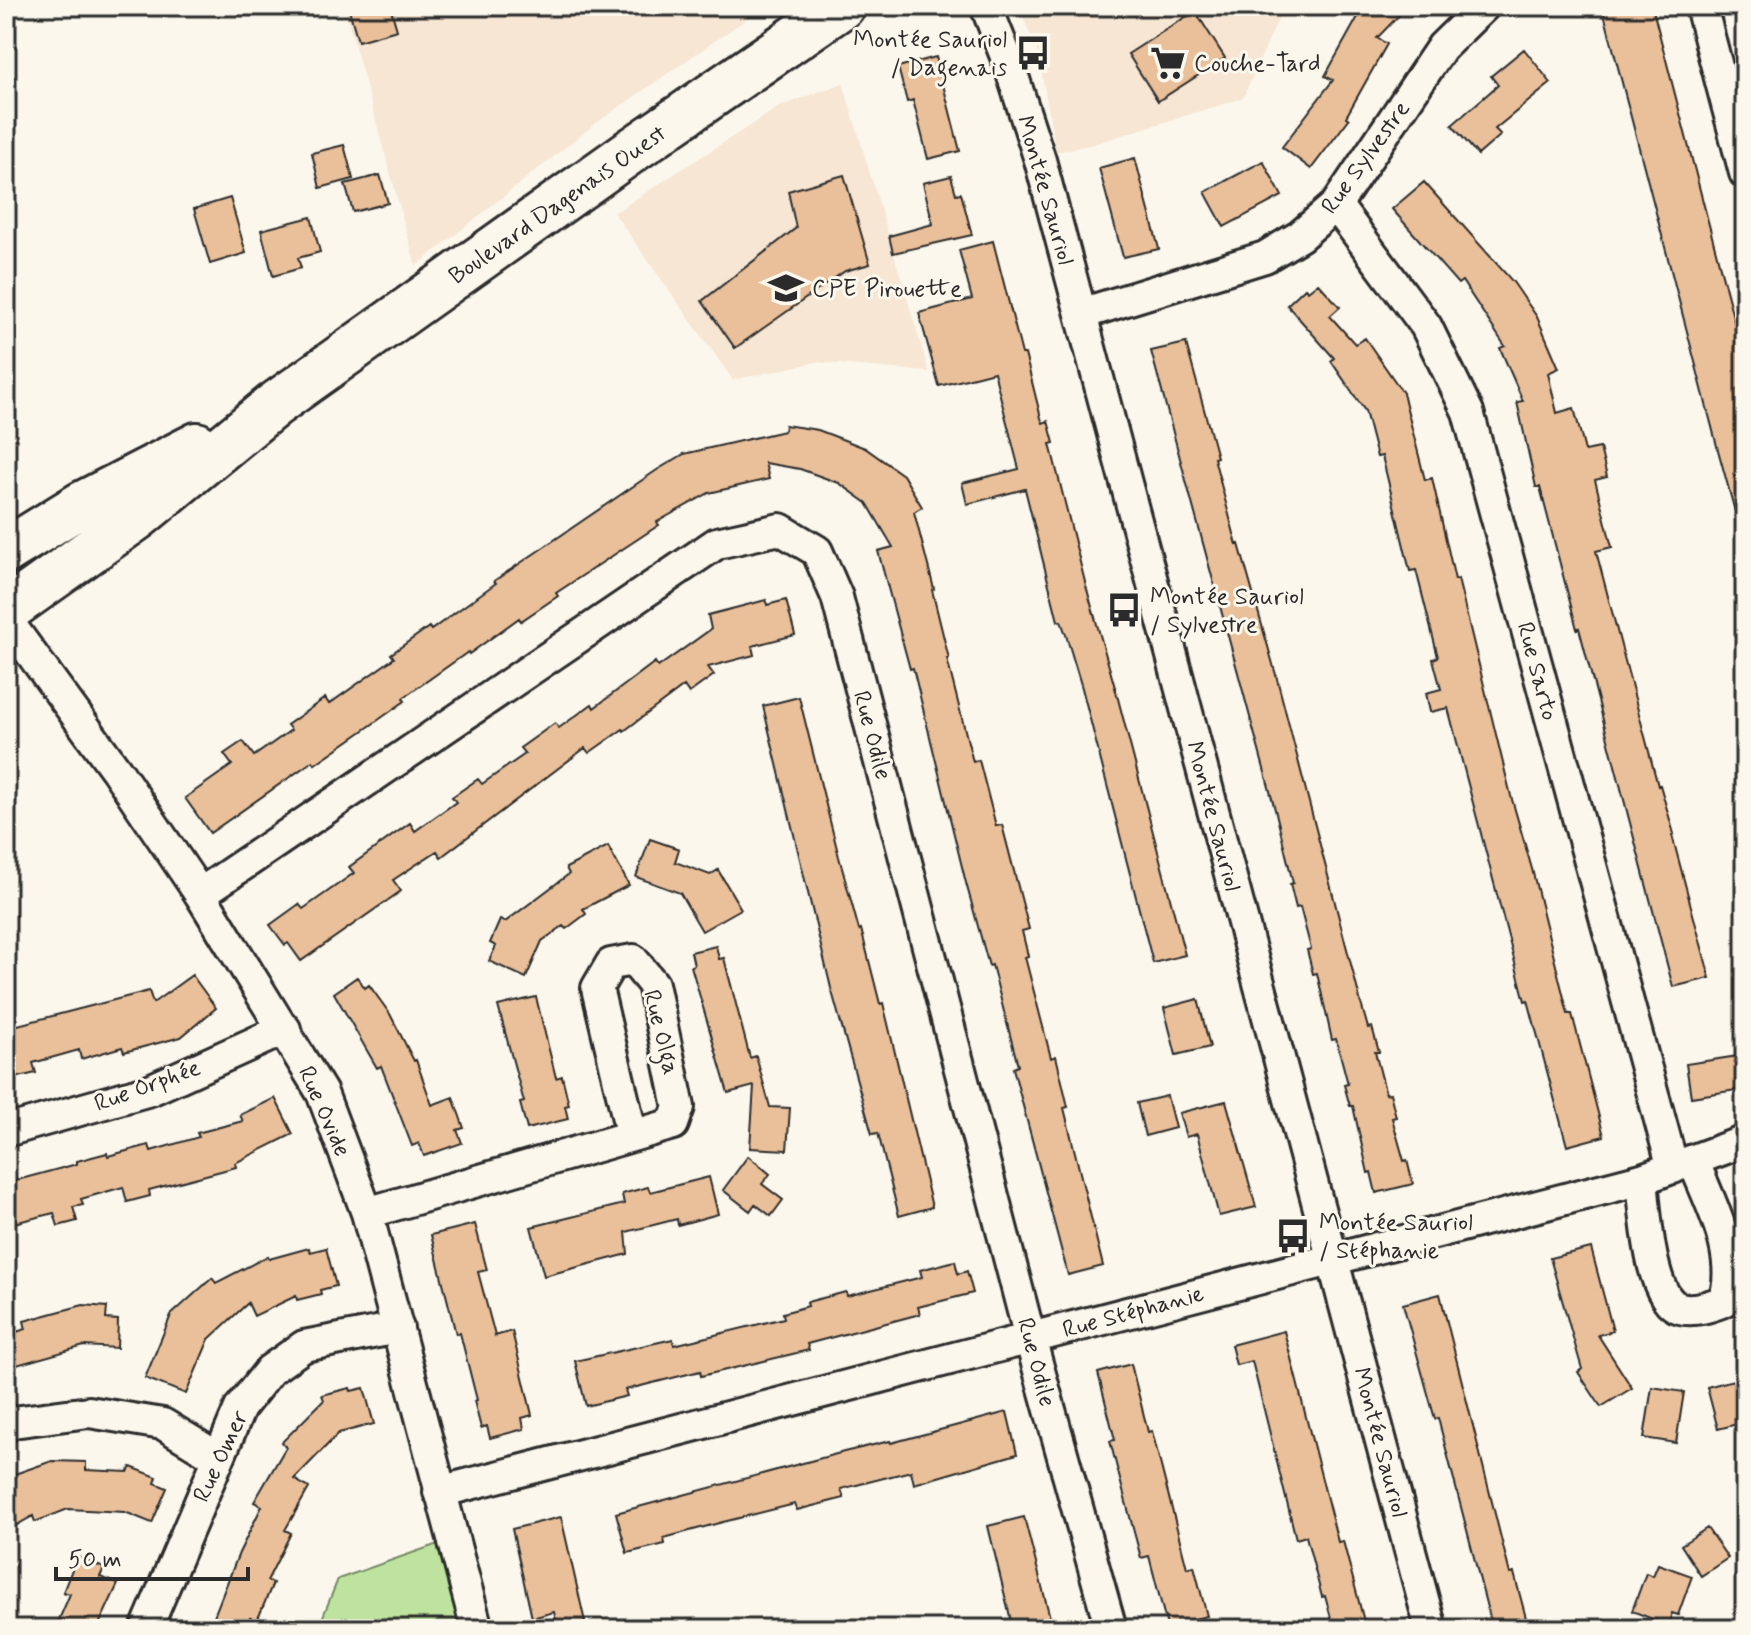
<svg xmlns="http://www.w3.org/2000/svg" width="1751" height="1635" font-family="Mynerve,sans-serif">
<rect width="100%" height="100%" fill="#fbf7ec"/>
<filter id="ink" filterUnits="userSpaceOnUse"><feTurbulence type="fractalNoise" baseFrequency=".0125" numOctaves="2"/><feDisplacementMap in="SourceGraphic" scale="16" xChannelSelector="R" yChannelSelector="G"/><feConvolveMatrix kernelMatrix="1 2 1 2 8 2 1 2 1" color-interpolation-filters="sRGB"/></filter>
<g filter="url(#ink)">
<path fill="#f6e6d3" d="M344 6H765L592 126 416 266Z
M1018 6H1284L1243 98 1093 144 1056 152 1038 52Z
M843 83 929 372 817 362 733 380 614 213 779 107Z"/>
<path fill="#bde39e" stroke="#748764" stroke-width="2" d="M452 1539 477 1629H318L338 1579Z"/>
<path fill="#eac09a" stroke="#2b2b2b" stroke-width="2" d="M348 6H390L397 30 358 41Z
M1364 6H1408L1377 38 1387 44 1346 117 1349 119 1311 169 1282 147 1333 80 1325 76Z
M1602 6H1652L1745 363V526H1739L1718 450Z
M1195 11 1225 58 1158 101 1128 54Z
M1524 49 1551 83 1495 129 1501 135 1478 155 1452 125 1498 85 1491 76Z
M936 57 960 151 928 159 913 100 907 102 898 67Z
M344 145 353 179 320 188 312 153Z
M1135 158 1159 249 1123 257 1099 168Z
M1263 161 1282 196 1224 227 1205 192Z
M380 175 388 203 353 212 345 184Z
M844 175 870 264 845 271 735 348 702 301 796 228 788 191Z
M951 176 956 194 961 193 972 235 893 253 889 236 933 224 923 183Z
M1424 182 1513 282 1537 317 1559 368 1548 373 1557 413 1574 408 1585 451 1600 448 1607 477 1595 480 1612 547 1596 551 1658 786 1660 785 1674 834 1672 835 1710 978 1673 987 1579 628 1577 629 1540 487H1536L1517 402 1523 401 1500 348 1505 346 1462 281 1458 284 1392 209Z
M230 198 246 253 210 264 194 209Z
M311 217 320 252 298 258 301 268 273 276 261 230Z
M993 241 1022 354H1025L1041 418 1043 423 1048 421 1054 443 1050 444 1086 586 1116 691 1185 955 1153 963 1082 688 1066 635 1061 621H1058L1025 489 967 504 962 483 1019 469 994 372 939 386 919 313 972 299 959 250Z
M1318 283 1340 307 1330 316 1355 344 1365 338 1403 393 1425 480 1432 478 1455 580 1458 579 1511 796 1532 869 1568 1014H1572L1604 1136 1567 1146 1528 1000 1525 1001 1448 708 1430 712 1426 693 1441 689 1433 659 1438 657 1416 570 1410 571 1382 456 1377 457 1365 411 1331 361 1334 358 1287 305 1305 288 1308 291Z
M1186 343 1217 457 1214 458 1237 545 1239 544 1276 675 1362 1007 1368 1028 1372 1027 1379 1052H1375L1386 1094 1390 1093 1396 1117 1392 1118 1404 1161 1407 1160 1413 1184 1376 1193 1371 1172 1368 1173 1353 1106H1350L1344 1085 1348 1084 1336 1039 1332 1040 1317 973 1313 974 1307 950 1311 949 1300 907 1296 908 1290 884 1293 883 1277 817 1151 351Z
M785 425 818 430 865 448 903 475 922 507 914 512 934 589 932 590 949 659H947L973 762 979 760 996 826 1002 825 1029 929 1022 931 1028 956 1025 957 1051 1058 1056 1056 1068 1107 1064 1108 1103 1266 1068 1275 1013 1068 1018 1066 992 965 989 966 966 883 913 668 910 669 878 551 893 547 867 503 839 483 800 469 765 463 769 479 709 493 657 522 659 525 556 593 558 596 521 621 519 618 469 654 468 652 403 698 405 701 367 728 315 764 313 761 210 833 185 798 232 765 224 754 243 741 254 756 291 730 287 725 325 698 329 704 394 658 391 654 429 627 431 630 496 583 494 581 657 470 684 454 784 431Z
M766 600 767 605 786 600 795 635 752 646 754 655 708 667 714 675 689 693 684 686 624 731 623 729 589 753 585 748 441 857 437 851 393 880 401 891 301 961 288 943 285 945 270 925 299 904 303 909 354 873 349 867 410 823 415 831 456 802 452 797 478 779 482 784 525 754 520 748 555 723 559 728 592 704 594 708 655 662 658 667 711 629 708 615Z
M799 697 839 857 859 930 861 929 880 1004 883 1003 932 1207 899 1216 878 1133 872 1134 831 988 763 706Z
M650 839 679 849 675 862 710 875 718 870 741 909 702 931 680 893 636 877Z
M608 846 629 885 583 909 586 914 566 929 563 926 542 941 526 978 489 961 496 946 490 943 500 920 505 922 569 874 566 868Z
M716 946 719 959 724 958 750 1058 756 1056 770 1107 790 1108 787 1150 750 1148 754 1086 728 1093 691 966 694 965 691 952Z
M192 975 216 1008 181 1037 124 1052 122 1047 81 1059 79 1050 33 1063 36 1073 6 1080V1028L149 991 153 1003Z
M357 977 365 988 369 985 390 1014 414 1061 416 1060 432 1105 453 1097 464 1128 457 1130 462 1143 424 1156 419 1143 412 1146 381 1066 377 1068 334 993Z
M536 997 556 1078 562 1076 569 1105 565 1106 568 1119 527 1129 520 1103 524 1102 498 1006Z
M1198 999 1210 1047 1176 1055 1164 1008Z
M1738 1056 1743 1089 1691 1097 1686 1064Z
M1167 1096 1175 1128 1145 1136 1137 1103Z
M275 1098 293 1134 235 1163 236 1167 149 1190 150 1196 127 1202 123 1187 81 1199 83 1205 73 1207 77 1221 58 1226 54 1213 6 1225V1183L77 1164V1161L107 1153 108 1156 149 1145 151 1151 199 1137 197 1133 243 1121 240 1115Z
M1226 1101 1256 1207 1219 1216 1197 1134 1186 1137 1179 1113Z
M748 1156 770 1174 762 1184 783 1200 771 1216 755 1204 750 1211 723 1190Z
M709 1177 718 1214 678 1225 677 1219 626 1232 628 1254 544 1276 531 1227 624 1204 622 1194 648 1187 650 1192Z
M475 1224 487 1270 478 1272 495 1336 512 1331 532 1415 522 1418 524 1429 490 1438 487 1426 481 1428 474 1401 477 1400 460 1333 456 1334 431 1235Z
M309 1248 310 1252 326 1248 336 1286 320 1290 321 1294 297 1300 296 1296 254 1316 248 1303 209 1339 186 1394 145 1378 171 1315 212 1278 216 1283 268 1256 269 1259Z
M1591 1248 1613 1331 1598 1335 1632 1388 1601 1407 1578 1372 1582 1369 1550 1258Z
M955 1261 958 1274 967 1271 973 1293 918 1307 920 1314 807 1344 809 1350 701 1376 700 1371 625 1390 627 1396 586 1406 575 1361 673 1339 674 1345 784 1318 783 1313 808 1306 807 1302 846 1292 847 1296 922 1277 920 1270Z
M1440 1294 1510 1574 1514 1573 1526 1618 1492 1627 1438 1418 1435 1419 1403 1304Z
M83 1305 107 1307 106 1319 118 1320 117 1348 84 1346 6 1368V1335L26 1329 24 1321Z
M1284 1331 1338 1542 1343 1541 1366 1629H1334L1325 1596 1322 1597 1306 1536 1296 1539 1252 1361 1236 1365 1231 1345Z
M1131 1364 1148 1432 1152 1431 1187 1568 1194 1566 1207 1616 1167 1626 1149 1556 1141 1558 1123 1491 1110 1441 1115 1440 1098 1373Z
M1745 1377V1422L1718 1429 1707 1387Z
M1652 1387 1684 1392 1676 1443 1644 1438Z
M350 1388 351 1391 364 1388 374 1424 339 1433 294 1479 309 1488 285 1530 291 1533 267 1581 273 1583 257 1621 250 1618 246 1629H209L239 1553 262 1506 254 1502 286 1447 282 1442 324 1400 322 1395Z
M1007 1412 1017 1454 914 1484 911 1471 841 1489 844 1498 797 1510 795 1504 719 1523 664 1538 665 1544 627 1553 616 1513 844 1452 890 1441 891 1443Z
M52 1461 86 1462V1470L128 1472 131 1467 157 1477 155 1483 167 1488 152 1523 125 1512 68 1509 35 1522 33 1516 6 1531V1477Z
M561 1517 585 1622 558 1629 554 1612 532 1618 512 1529Z
M1024 1517 1046 1602 1053 1629H1013L988 1526Z
M1707 1528 1728 1558 1701 1576 1681 1545Z
M77 1557 104 1568 100 1577 118 1584 97 1629H55L70 1594 63 1592Z
M1658 1564 1692 1576 1678 1615 1672 1613 1668 1625 1632 1611 1646 1573 1653 1576Z"/>
<g fill="none" stroke-linecap="round" stroke-linejoin="round">
<g stroke="#2b2b2b" stroke-width="36">
<path id="street" d="M986 6 1009 64 1040 160 1431 1629
M1701 6 1745 173
M1336 205 1426 326 1468 412 1673 1168
M1081 314 1265 257 1300 236 1336 205 1442 47 1484 6
M6 619 117 771 200 894 322 1093 367 1213 477 1629
M200 894 717 543 780 529 817 551 837 597 1030 1338 1111 1629
M6 1131 150 1090 285 1029
M1642 1179C1645 1206 1649 1301 1680 1308 1694 1312 1711 1306 1724 1301 1740 1255 1710 1204 1694 1162
M367 1213 673 1124 679 1107 653 984 633 960 611 964 597 988 632 1136
M6 1426 13 1422 89 1412 163 1424 217 1457
M439 1492 1642 1179 1745 1141
M146 1629 240 1408 270 1370 304 1346 398 1328"/>
</g>
<g stroke="#2b2b2b" stroke-width="50">
<path id="secondary" d="M6 551 82 504 197 445
M6 611 138 517 274 405 631 151 842 6"/>
</g>
<use href="#street" stroke="#fbf7ec" stroke-width="30"/>
<use href="#secondary" stroke="#fbf7ec" stroke-width="44"/>
</g>
</g>
<defs>
<g id="bus-bare" transform="scale(2.76)"><path d="M-5-6H5V4H4V6H2V4H-2V6H-4V4H-5ZM-3.5-4V0h7V-4ZM-3.5 1.2v1.5H-2V1.2ZM2 1.2v1.5H3.5V1.2Z" fill="#2b2b2b" stroke="#fbf7ec" stroke-width="2.5" paint-order="stroke"/></g>
<g id="supermarket-bare" transform="scale(2.76)"><path d="M-6-5.5h2.5l.6 2H6L4.5 2H-2.5L-4.4-4H-6ZM-1.5 3.2a1.3 1.3 0 1 0 .1 0ZM3 3.2a1.3 1.3 0 1 0 .1 0Z" fill="#2b2b2b" stroke="#fbf7ec" stroke-width="2.5" paint-order="stroke"/></g>
<g id="school-bare" transform="scale(2.76)"><path d="M0-5L7-2L0 1L-7-2ZM-4 1L0 2.5L4 1V4Q0 6-4 4Z" fill="#2b2b2b" stroke="#fbf7ec" stroke-width="2.5" paint-order="stroke"/></g>
</defs>
<g fill-rule="evenodd">
<use href="#bus-bare" x="1033" y="53"/>
<use href="#supermarket-bare" x="1168" y="63"/>
<use href="#school-bare" x="786" y="288"/>
<use href="#bus-bare" x="1124" y="610"/>
<use href="#bus-bare" x="1293" y="1236"/>
</g>
<g text-anchor="middle" stroke-width="6" stroke-linejoin="round" paint-order="stroke">
<g font-size="24" fill="#2b2b2b" stroke="#fbf7ec" text-anchor="start">
<text x="1007" y="47" text-anchor="end">Montée Sauriol<tspan x="1007" dy="28">/ Dagenais</tspan></text>
<text x="1194" y="71">Couche-Tard</text>
<text x="812" y="296">CPE Pirouette</text>
<text x="1150" y="604">Montée Sauriol<tspan x="1150" dy="28">/ Sylvestre</tspan></text>
<text x="1319" y="1230">Montée Sauriol<tspan x="1319" dy="28">/ Stéphanie</tspan></text>
</g>
<g font-size="24" fill="#2b2b2b" stroke="#fbf7ec">
<text transform="translate(1365 157) rotate(-54)" y="8">Rue Sylvestre</text>
<text transform="translate(1046 190) rotate(74)" y="8">Montée Sauriol</text>
<text transform="translate(557 204) rotate(-35)" y="8">Boulevard Dagenais Ouest</text>
<text transform="translate(1538 671) rotate(75)" y="8">Rue Sarto</text>
<text transform="translate(873 735) rotate(75)" y="8">Rue Odile</text>
<text transform="translate(1214 816) rotate(75)" y="8">Montée Sauriol</text>
<text transform="translate(662 1032) rotate(76)" y="8">Rue Olga</text>
<text transform="translate(147 1085) rotate(-20)" y="8">Rue Orphée</text>
<text transform="translate(325 1111) rotate(66)" y="8">Rue Ovide</text>
<text transform="translate(1133 1311) rotate(-15)" y="8">Rue Stéphanie</text>
<text transform="translate(1037 1362) rotate(75)" y="8">Rue Odile</text>
<text transform="translate(1381 1442) rotate(75)" y="8">Montée Sauriol</text>
<text transform="translate(220 1456) rotate(-65)" y="8">Rue Omer</text>
</g>
</g>
<rect width="1751" height="1635" fill="none" stroke="#fbf7ec" stroke-width="32"/>
<rect x="16" y="16" width="1719" height="1603" fill="none" stroke="#2b2b2b" stroke-width="3" filter="url(#ink)"/>
<path d="M56 1567v12h192v-12" fill="none" stroke="#2b2b2b" stroke-width="4"/>
<text x="68" y="1567" font-size="24" fill="#2b2b2b" stroke="#fbf7ec" stroke-width="6" paint-order="stroke">50 m</text>
</svg>
